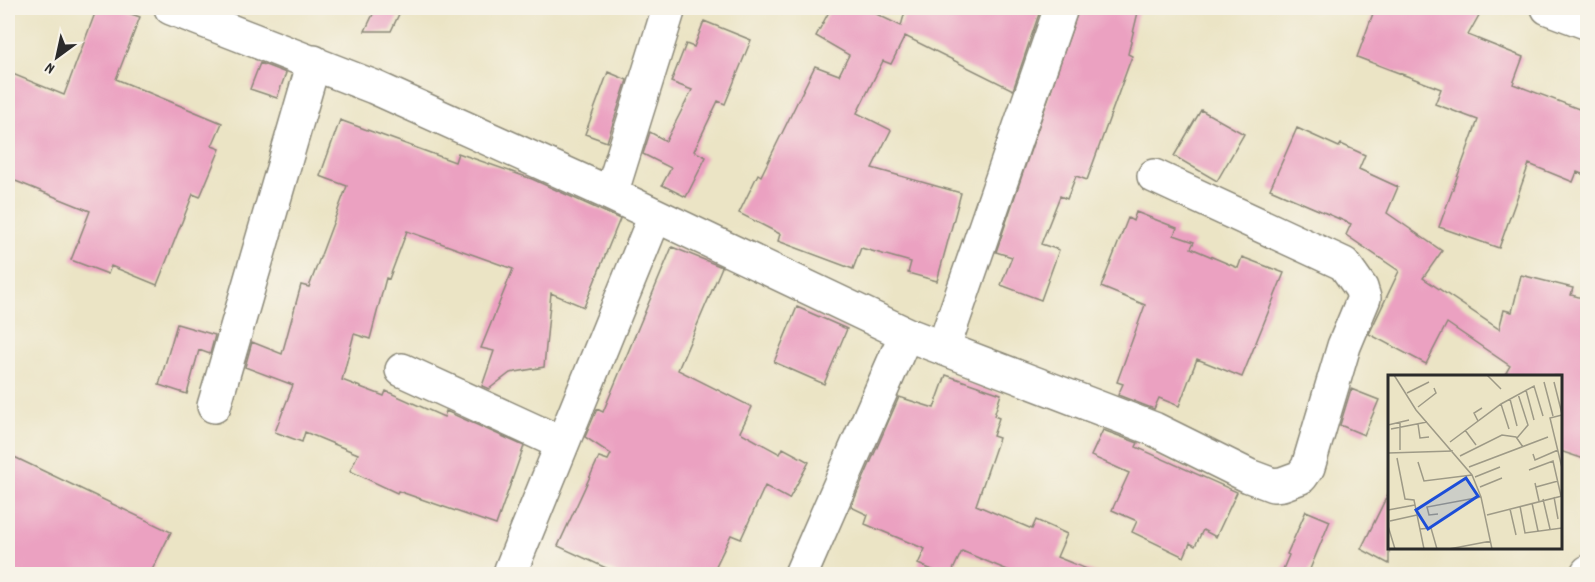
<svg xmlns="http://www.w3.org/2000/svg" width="1595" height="582" font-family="Dekko,sans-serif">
<rect width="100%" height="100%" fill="#f7f3e8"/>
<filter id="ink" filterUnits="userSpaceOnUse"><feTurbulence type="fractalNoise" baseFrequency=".0167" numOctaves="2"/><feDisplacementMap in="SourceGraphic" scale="12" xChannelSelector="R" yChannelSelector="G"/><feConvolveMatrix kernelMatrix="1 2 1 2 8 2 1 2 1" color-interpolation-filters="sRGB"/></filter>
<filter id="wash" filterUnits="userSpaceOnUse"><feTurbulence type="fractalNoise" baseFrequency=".008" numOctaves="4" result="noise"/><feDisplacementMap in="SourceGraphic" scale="24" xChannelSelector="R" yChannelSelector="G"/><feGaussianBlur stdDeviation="1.35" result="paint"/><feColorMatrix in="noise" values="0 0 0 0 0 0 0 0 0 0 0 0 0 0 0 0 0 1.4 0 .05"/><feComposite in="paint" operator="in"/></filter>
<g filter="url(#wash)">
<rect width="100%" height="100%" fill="#ebe4c5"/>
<g id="blocks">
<path fill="#eba1c1" d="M97 8H114L140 17 116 79 222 123 212 146 220 149 200 197 193 194 157 285 111 266 108 274 71 260 90 211 8 178V72L64 95Z
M376 8H387L399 14 391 31H365Z
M831 8H864L901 26 906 8H1041L1013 90 905 36 891 64 883 61 857 113 891 130 872 168 961 193 937 281 908 273 911 262 861 248 853 269 778 241 780 234 739 213 758 174 761 176 815 66 839 75 849 55 816 36Z
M1079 8H1139L1128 54 1132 56 1087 180 1076 176 1067 199 1060 196 1041 244 1059 250 1041 300 1001 285 1012 257 996 252Z
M1375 8H1429L1448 15 1452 8H1483L1468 35 1523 57 1513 84 1587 112V176L1577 172 1573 182 1529 164 1499 248 1439 227 1478 120 1435 104 1441 89 1357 57Z
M704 21 751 40 725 104 718 101 694 151 706 157 686 197 662 185 671 168 643 154 650 132 666 141 692 90 671 82 686 44 694 47Z
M260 63 286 73 277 98 250 89Z
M608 72 627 80 607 142 585 134Z
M1201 110 1244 134 1217 181 1174 156Z
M340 120 455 162 458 153 532 179 620 219 584 307 551 293 544 367 510 373 489 389 482 386 494 351 481 348 513 269 407 231 389 279 386 278 370 339 354 334 342 380 384 396 386 391 444 417 446 411 524 446 496 525 398 491 397 493 350 471 358 454 305 432 302 442 275 432 293 385 245 367 252 342 282 354 301 285 309 287 347 186 320 176Z
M1297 128 1339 147 1341 144 1365 155 1359 169 1398 187 1387 213 1442 251 1423 278 1499 329 1504 310 1512 312 1521 275 1573 288 1571 295 1587 299V460L1560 451V376H1504L1510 366 1447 323 1426 364 1369 334 1399 271 1346 235 1351 224 1270 189Z
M1136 212 1177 228 1174 235 1194 242 1191 248 1238 268 1242 257 1284 273 1242 377 1197 359 1179 406 1159 398 1154 409 1118 395 1123 384 1117 382 1145 305 1101 287 1128 218 1133 221Z
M672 247 722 267 678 370 752 407 740 432 780 454 783 448 809 462 789 499 765 486 741 539 731 535 712 574H619L558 546 599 457 608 460 611 454 585 437 597 409 603 412Z
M797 307 847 329 824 384 774 362Z
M177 324 215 335 210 354 199 350 187 394 159 385Z
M946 375 1001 394 994 416 999 418 993 436 999 438 976 505 1032 529 1036 520 1067 534 1057 557 1099 574H1017L962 551 951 574H942L918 564 925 549 865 524 868 515 851 507 899 397 934 408Z
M1351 389 1379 400 1364 435 1340 425Z
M1103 430 1138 443 1136 447 1237 492 1216 537 1203 530 1195 546 1190 543 1184 557 1132 532 1137 521 1112 510 1129 473 1091 456Z
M8 454 171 532 150 574H8Z
M1389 492V564L1361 549Z
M1306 511 1330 521 1308 574H1281L1289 555 1287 554Z"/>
</g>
</g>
<g filter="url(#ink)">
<use href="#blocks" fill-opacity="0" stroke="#8b8878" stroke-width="1.5"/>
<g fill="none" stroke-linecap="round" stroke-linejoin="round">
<g stroke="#8b8878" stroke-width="36">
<path id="minor" d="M171 8 374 87 611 194 906 334 1154 429 1249 476 1273 485 1282 484 1301 477 1308 467 1344 346 1364 298 1361 288 1344 264 1154 176
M1548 8 1588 23
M611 194 669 8
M944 346 1061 8
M402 370 561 443
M214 406 314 62
M511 570 655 216
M801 574 906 334
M1587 574 1588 572"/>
</g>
<use href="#minor" stroke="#fff" stroke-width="33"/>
</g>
</g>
<g transform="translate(1388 375)">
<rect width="174" height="174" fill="#ebe4c5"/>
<path fill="none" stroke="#9e9a87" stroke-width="1.5" d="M6 0 28 35 84 100 93 122 104 174M99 0 113 14M156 7 165 41M166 7 174 39M138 15 146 45M19 18 41 7M122 24 129 51M113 29 121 54M30 32 48 18 46 13M174 40 162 43 174 93M90 46 86 38 94 33M12 47V75M30 49 32 63 41 62M0 50 21 45M3 54 39 47M77 55 88 70M129 63 140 50 130 19M62 67 113 29 146 11 155 41M0 78 65 76M145 79 147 85 170 75M72 81 114 60 128 62 135 72M9 83 17 124 26 125 36 174M30 87 36 106 84 100M81 92 160 62M141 95 165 86 173 121M87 102 112 92M147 108 151 126M92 112 114 103M148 112 170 106M166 122 170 144M155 124 162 154M144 128 150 156M132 131 137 158 174 153M122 134 128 160M0 135 27 130M50 139 41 140 39 132 93 122M99 140 174 121M2 146 29 140M0 151 7 174M32 154 43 153 49 174M61 174 103 166"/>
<path fill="#1d4ed8" fill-opacity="0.15" stroke="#1d4ed8" stroke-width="3" d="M78 103 90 121 40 154 28 135Z"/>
<rect width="174" height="174" fill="none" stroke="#2b2b2b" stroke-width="3"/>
</g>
<rect width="1595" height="582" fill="none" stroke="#f7f3e8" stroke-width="30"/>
<g transform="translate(57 57) rotate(213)" stroke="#f7f3e8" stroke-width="4.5" paint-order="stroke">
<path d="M0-4.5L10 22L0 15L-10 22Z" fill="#2b2b2b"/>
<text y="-9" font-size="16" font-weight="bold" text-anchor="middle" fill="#2b2b2b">N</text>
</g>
</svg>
